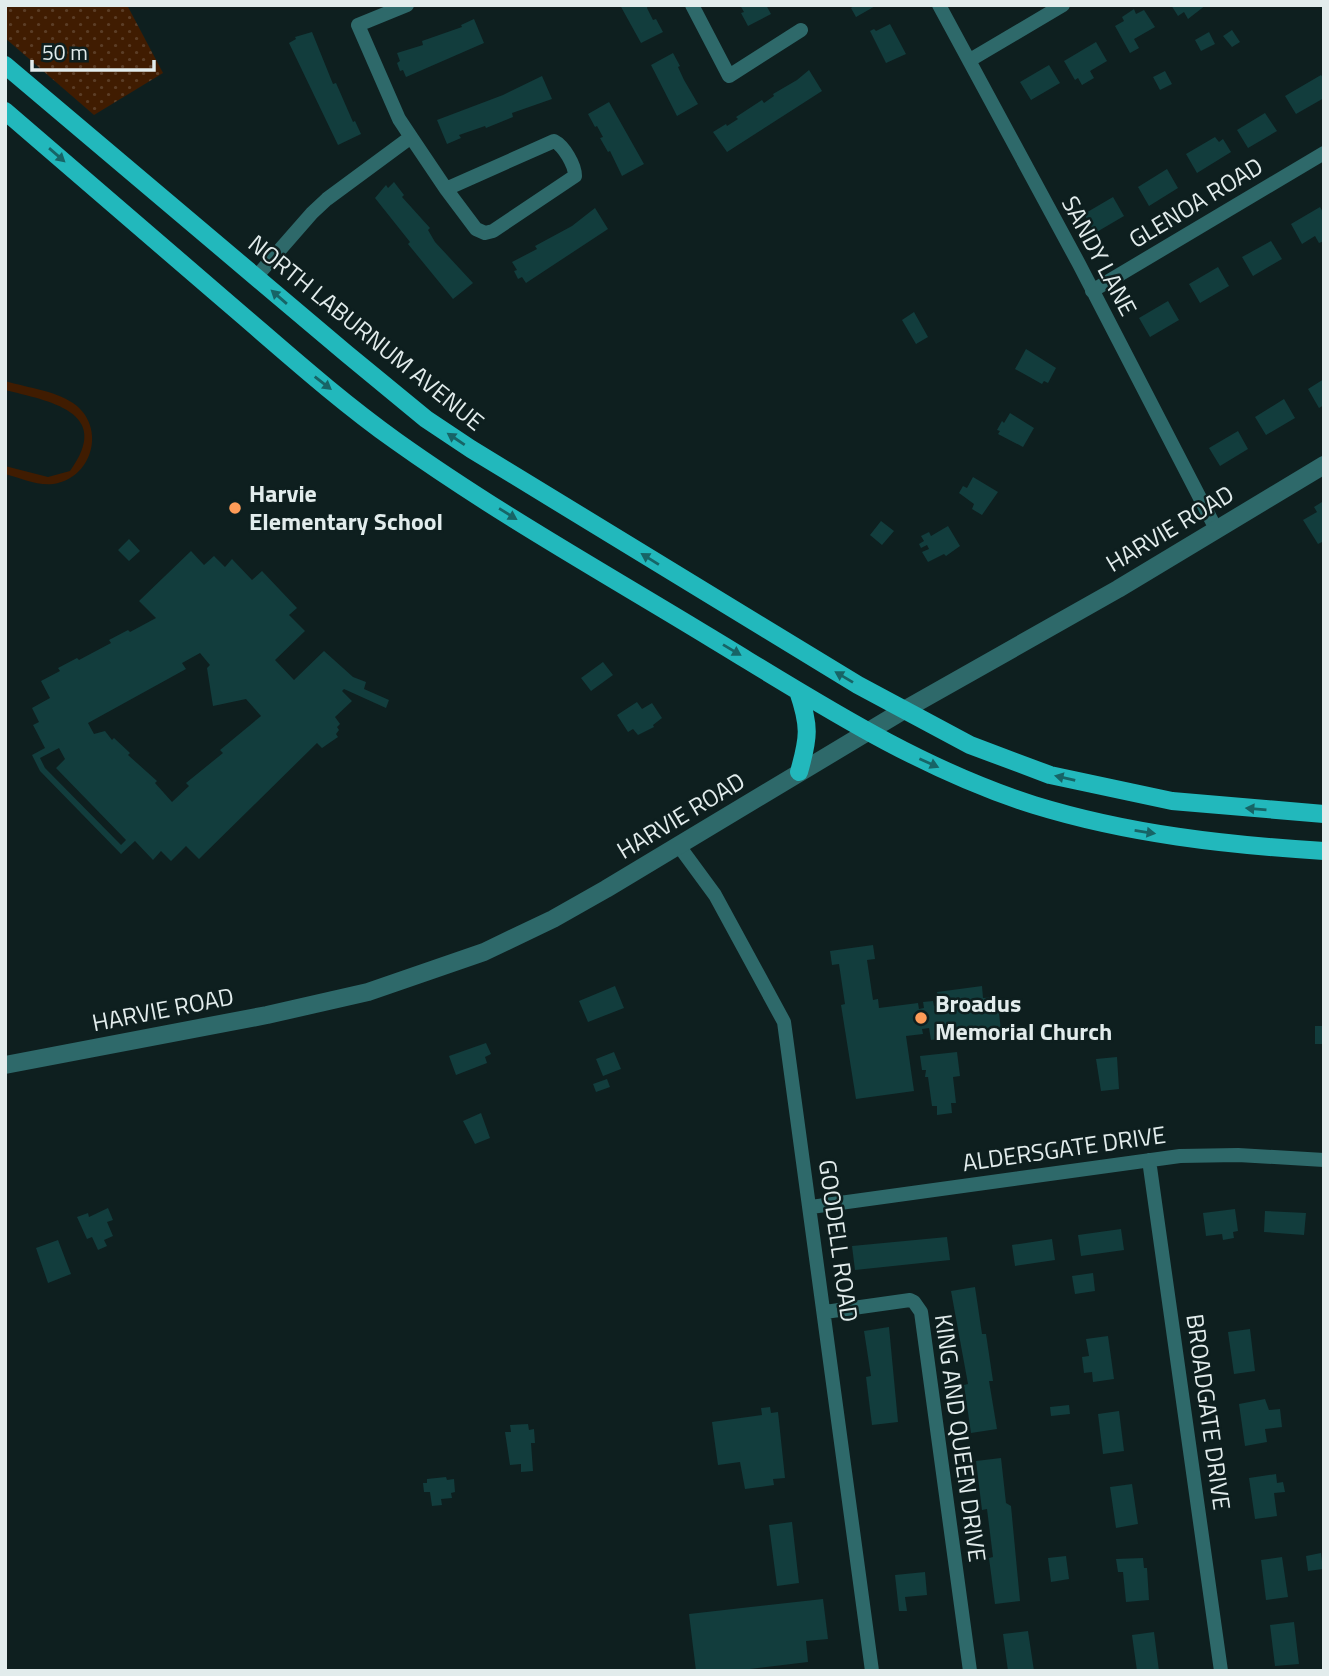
<svg xmlns="http://www.w3.org/2000/svg" width="1329" height="1676" font-family="'Titillium Web',sans-serif">
<defs>
<pattern id="grass-dots" width="8" height="8" patternUnits="userSpaceOnUse" patternTransform="scale(1.75)"><rect width="8" height="8" fill="#401c01"/><path d="M2 2h.1M6 6h.1" fill="none" stroke="#5b3d26" stroke-width="1.8" stroke-linecap="round"/></pattern>
</defs>
<rect width="100%" height="100%" fill="#0e1f1f"/>
<path fill="url(#grass-dots)" d="M5 5H127L163 73 94 115 5 38Z"/>
<path fill="#401c01" d="M5 381C28 388 59 391 77 406 106 431 91 479 53 484 38 486 20 478 5 474V466L48 477 70 471C114 411 48 401 5 390Z"/>
<path fill="#123d3d" fill-rule="evenodd" d="M620 5H648L647 8 653 20 656 19 663 32 641 43Z
M740 5H766L771 14 748 26 741 13 744 12Z
M855 5H877L856 17 851 8Z
M1171 5H1206L1188 19 1184 12 1178 16Z
M1134 9 1136 14 1144 10 1155 27 1134 39 1139 48 1130 53 1115 26 1124 21 1122 17Z
M474 19 484 43 406 77 403 70 400 71 397 63 400 61 397 53 423 45 422 41 462 27 461 25Z
M890 24 906 54 886 63 870 31 874 29 876 31Z
M1232 30 1240 42 1232 47 1223 36Z
M312 32 333 84 336 83 353 122 355 121 361 134 338 145 289 43 296 39 295 37Z
M1209 32 1215 44 1201 51 1195 40Z
M1096 42 1107 61 1090 71 1094 78 1082 85 1078 78 1075 80 1064 61Z
M673 53 680 66 678 67 684 80 698 104 677 116 651 65Z
M1049 65 1060 83 1031 100 1020 82Z
M809 70 822 91 727 152 713 132 726 124 727 126 738 119 736 117 762 100 764 103 774 96 773 94 797 80Z
M1165 71 1172 84 1160 90 1153 77Z
M1321 75 1324 79V98L1296 114 1285 96Z
M542 76 552 99 512 113 513 117 486 128 485 126 459 135 461 138 447 144 437 120 503 95Z
M609 102 644 164 622 176 610 151 608 152 600 138 603 137 597 126 595 127 588 114Z
M1265 113 1277 131 1248 148 1237 130Z
M1215 137 1219 142 1223 139 1231 152 1197 173 1186 154Z
M1167 169 1178 188 1149 206 1138 187Z
M394 182 404 195 402 197 430 228 428 230 435 242 473 283 453 299 408 244 410 242 375 198 386 185 388 188Z
M1113 197 1124 216 1095 233 1084 214Z
M1320 207 1324 214V241L1319 243 1315 236 1302 244 1291 224Z
M595 208 608 229 526 283 522 277 518 279 514 271 517 270 512 262 537 249 535 246 572 226Z
M1271 241 1282 259 1253 276 1242 257Z
M1218 267 1229 286 1200 303 1189 284Z
M1168 301 1179 320 1150 337 1139 318Z
M914 312 928 337 916 344 902 320Z
M1026 349 1056 368 1048 383 1044 381 1042 384 1015 369Z
M1324 379V405L1319 408 1308 389Z
M1284 399 1295 418 1266 435 1255 417Z
M1010 413 1034 428 1023 447 998 434 1000 431 997 430 1002 421 1004 423Z
M1238 431 1248 449 1220 466 1209 448Z
M973 477 998 492 982 515 972 509 974 504 959 493 963 486 967 488Z
M1322 502 1324 541 1318 544 1303 520 1317 512 1314 507Z
M881 521 894 531 882 545 870 535Z
M948 526 960 546 946 556 944 554 928 562 922 552 929 549 927 545 921 548 919 544 924 541 921 536 929 532 931 536Z
M129 539 140 551 129 561 118 550Z
M191 551 204 565 214 556 225 567 232 559 252 580 262 571 297 608 289 615 305 631 275 660 294 680 324 651 353 677 366 682 364 689 389 700 386 708 344 689 342 691 352 701 335 717 340 724 337 727 339 730 336 734 338 737 322 748 317 743 199 859 186 846 171 861 161 851 153 860 135 841 121 854 40 771 32 755 45 748 33 725 39 722 32 708 50 698 41 681 60 671 58 668 77 658 79 660 111 643 109 640 128 630 130 632 156 618 139 601ZM200 653 210 665 207 668 213 706 246 699 261 716 220 750 223 753 186 783 189 786 172 802 155 783 157 781 128 755 130 753 114 738 112 740 105 731 94 734 88 723 186 669 182 663ZM59 748 65 759 56 768 126 840 121 845 45 768 40 758Z
M603 662 613 675 591 691 581 678Z
M637 702 642 709 652 703 662 718 653 725 654 727 638 735 633 729 628 732 617 715Z
M873 945 875 959 867 960 873 1000 878 999 879 1008 918 1003 919 1009 924 1008 923 1002 933 1001 934 1006 939 1005 937 992 982 986 983 998 997 997 1001 1030 931 1040 929 1028 922 1029 923 1034 906 1036 914 1091 856 1099 841 1005 845 1004 839 964 832 965 830 951Z
M615 986 624 1008 588 1022 579 1001Z
M1315 1026H1324V1044H1315Z
M486 1043 491 1054 485 1057 487 1063 456 1075 449 1056Z
M614 1052 621 1069 603 1076 596 1059Z
M957 1052 960 1076 953 1077 956 1103H951L952 1113 937 1115V1106H932L928 1077H925L926 1070H922L920 1056Z
M1117 1057 1119 1089 1101 1091 1096 1059Z
M607 1079 610 1087 596 1092 593 1084Z
M481 1113 490 1138 475 1144 463 1121Z
M108 1208 113 1220 107 1222 113 1236 104 1240 107 1246 98 1250 92 1237 87 1239 77 1217 88 1213 89 1217Z
M1235 1209 1238 1231 1233 1232 1234 1238 1223 1240 1222 1234 1206 1236 1203 1213Z
M1265 1211 1306 1213 1304 1235 1264 1232Z
M1121 1229 1124 1250 1081 1256 1078 1235Z
M947 1237 950 1260 855 1270 852 1246Z
M1052 1239 1055 1260 1015 1266 1012 1245Z
M58 1240 71 1274 48 1283 36 1248Z
M1093 1273 1095 1291 1075 1294 1072 1276Z
M975 1287 982 1334H986L993 1381H989L997 1429 971 1433 964 1385 968 1384 951 1291Z
M889 1327 898 1422 872 1425 866 1377 871 1376 864 1331Z
M1250 1329 1255 1371 1234 1374 1228 1332Z
M1108 1336 1114 1379 1093 1382 1092 1372 1084 1373 1082 1357 1089 1356 1086 1339Z
M1265 1399 1269 1410 1280 1409 1282 1427 1265 1429 1267 1442 1245 1446 1239 1404Z
M1069 1405 1070 1414 1051 1416 1050 1407Z
M770 1407 771 1413 778 1412 785 1478 773 1479 774 1485 745 1489 740 1462 718 1465 712 1422 762 1415 761 1408Z
M1119 1411 1124 1451 1103 1454 1098 1414Z
M528 1424 529 1430 534 1429 535 1443H531L533 1471 521 1472V1464L510 1465 505 1432H511L510 1425Z
M1001 1458 1006 1503 1011 1506 1020 1601 995 1604 989 1558 993 1557 987 1509 982 1510 976 1461Z
M1276 1474 1277 1483 1283 1482 1285 1492 1274 1493 1277 1516 1255 1519 1249 1478Z
M446 1477 447 1480 454 1479 455 1492 451 1493 452 1498 441 1499 442 1505 432 1506 430 1492H424L423 1483H427V1479Z
M1132 1484 1138 1524 1116 1528 1110 1487Z
M792 1522 799 1583 777 1586 769 1525Z
M1321 1553 1323 1569 1308 1571 1306 1556Z
M1066 1556 1069 1579 1051 1582 1048 1558Z
M1282 1557 1288 1597 1266 1600 1261 1560Z
M1143 1558 1144 1568H1147L1149 1600 1126 1602 1123 1572H1118L1116 1559Z
M925 1572 927 1595 905 1597 907 1611H899L895 1575Z
M823 1599 828 1639 806 1641 808 1662 734 1671H696L689 1614Z
M1294 1622 1299 1664 1275 1666 1270 1625Z
M1028 1631 1034 1671H1008L1003 1634Z
M1154 1632 1159 1671H1137L1132 1635Z"/>
<g fill="none" stroke-linecap="round" stroke-linejoin="round">
<path stroke="#2e696a" stroke-width="14" d="M692 5 729 76 801 30
M939 5 1079 264 1216 529
M970 60 1063 5
M411 137 446 189
M554 141C564 146 575 165 575 176L493 231 485 233 476 229 446 189Z
M256 277 312 213 327 199 411 137 399 119 358 25 407 5
M1092 291 1324 153
M679 846 715 895 784 1022 872 1671
M1149 1160 1221 1671
M811 1207 1180 1156 1238 1155 1324 1160
M825 1312 910 1300 914 1302 921 1312 970 1671"/>
<path stroke="#2e696a" stroke-width="18" d="M5 1065 267 1015 368 992 484 952 553 919 606 889 904 710 1118 589 1324 465"/>
<path stroke="#22b8bc" stroke-width="18" d="M5 65 347 354 426 419 471 449 858 685 970 745 1050 775 1172 801 1324 814
M5 111C80 175 154 239 228 303 283 350 337 399 396 441 497 513 606 574 711 638 815 701 917 768 1034 805 1128 834 1226 845 1324 851
M798 691C810 726 809 737 799 772"/>
</g>
<defs><path id="oneway-solid" d="M-6-.8H1V-3.2L6.5 0L1 3.2V.8H-6Z" transform="scale(1.75)"/></defs>
<g fill="#176466">
<use href="#oneway-solid" transform="translate(57 155) rotate(41)"/>
<use href="#oneway-solid" transform="translate(279 297) rotate(-139)"/>
<use href="#oneway-solid" transform="translate(323 383) rotate(38)"/>
<use href="#oneway-solid" transform="translate(456 439) rotate(-146)"/>
<use href="#oneway-solid" transform="translate(508 514) rotate(32)"/>
<use href="#oneway-solid" transform="translate(650 559) rotate(-148)"/>
<use href="#oneway-solid" transform="translate(732 650) rotate(31)"/>
<use href="#oneway-solid" transform="translate(844 677) rotate(-149)"/>
<use href="#oneway-solid" transform="translate(929 763) rotate(24)"/>
<use href="#oneway-solid" transform="translate(1065 778) rotate(-167)"/>
<use href="#oneway-solid" transform="translate(1256 809) rotate(-175)"/>
<use href="#oneway-solid" transform="translate(1145 832) rotate(9)"/>
</g>
<g fill="#fe9c58" stroke="#0e1f1f" stroke-width="2.5">
<circle cx="235" cy="508" r="7"/>
<circle cx="921" cy="1018" r="7"/>
</g>
<g text-anchor="middle" stroke-width="5" stroke-linejoin="round" paint-order="stroke">
<g font-size="24" fill="#e2ecec" stroke="#0e1f1f">
<text transform="translate(1196 203) rotate(-31)" y="8">GLENOA ROAD</text>
<text transform="translate(1099 256) rotate(62)" y="8">SANDY LANE</text>
<text transform="translate(366 333) rotate(39)" y="8">NORTH LABURNUM AVENUE</text>
<text transform="translate(1170 529) rotate(-31)" y="8">HARVIE ROAD</text>
<text transform="translate(681 816) rotate(-31)" y="8">HARVIE ROAD</text>
<text transform="translate(163 1010) rotate(-11)" y="8">HARVIE ROAD</text>
<text transform="translate(1064 1149) rotate(-8)" y="8">ALDERSGATE DRIVE</text>
<text transform="translate(838 1241) rotate(82)" y="8">GOODELL ROAD</text>
<text transform="translate(1208 1412) rotate(82)" y="8">BROADGATE DRIVE</text>
<text transform="translate(960 1438) rotate(82)" y="8">KING AND QUEEN DRIVE</text>
</g>
<g font-size="24" font-weight="bold" fill="#e2ecec" stroke="#0e1f1f" text-anchor="start">
<text x="249" y="502">Harvie<tspan x="249" dy="28">Elementary School</tspan></text>
<text x="935" y="1012">Broadus<tspan x="935" dy="28">Memorial Church</tspan></text>
</g>
</g>
<rect width="1329" height="1676" fill="none" stroke="#e2ecec" stroke-width="14"/>
<path d="M32 60v10h122v-10" fill="none" stroke="#e2ecec" stroke-width="3.5"/>
<text x="42" y="60" font-size="21" fill="#e2ecec" stroke="#0e1f1f" stroke-width="5" paint-order="stroke">50 m</text>
</svg>
